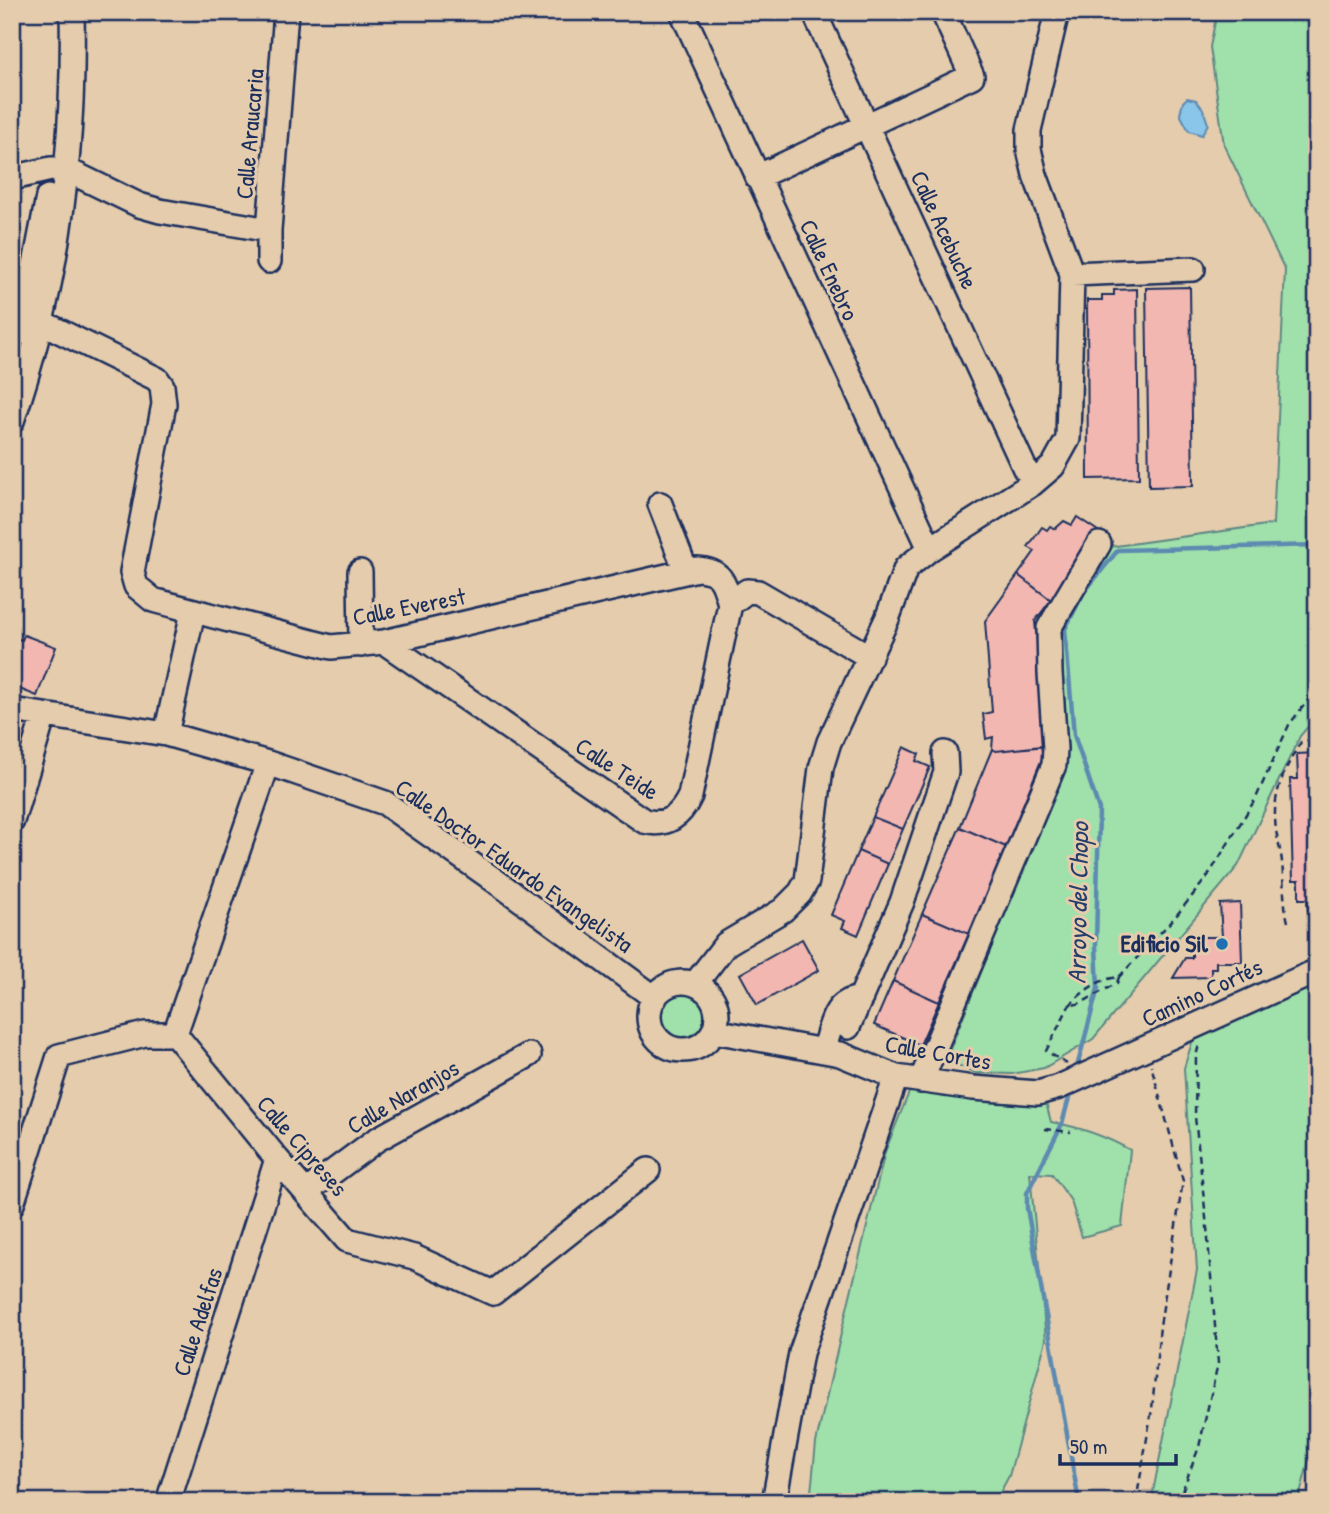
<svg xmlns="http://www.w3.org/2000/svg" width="1329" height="1514" font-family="'Patrick Hand',sans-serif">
<rect width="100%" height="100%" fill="#e4ccac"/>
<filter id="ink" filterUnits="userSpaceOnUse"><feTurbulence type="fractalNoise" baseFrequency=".0143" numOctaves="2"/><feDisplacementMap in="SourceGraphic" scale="14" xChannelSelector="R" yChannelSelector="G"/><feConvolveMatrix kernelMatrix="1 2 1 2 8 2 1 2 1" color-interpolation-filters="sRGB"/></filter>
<g filter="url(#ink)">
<path fill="#a0e0aa" stroke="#5e8884" stroke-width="2" d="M1217 12H1317V716L1300 736 1238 866 1093 1039 1044 1068 1012 1074 976 1073 953 1063 950 1049 1066 763 1061 622 1109 547 1273 524 1285 270 1224 145 1210 47Z
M1317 986V1430L1298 1502H1151L1197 1270 1184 1068 1195 1033 1280 995Z
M659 1016a24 24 0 1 1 48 0a24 24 0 1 1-48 0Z
M910 1090 983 1099H1045L1051 1122C1079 1127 1105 1136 1130 1150L1122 1226 1082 1237 1071 1201 1052 1174 1030 1173 1046 1340 1009 1476 995 1502H810L816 1443 842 1329 885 1152Z"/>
<path fill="#89c6e9" stroke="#5d8ab1" stroke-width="2" d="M1187 98 1196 100 1203 109 1208 124 1202 135 1189 131 1180 114 1183 102Z"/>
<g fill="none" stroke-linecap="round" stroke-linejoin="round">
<path stroke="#5d8ab1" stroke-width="4.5" d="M1076 1071 1098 988 1096 946 1099 809 1074 735 1065 629 1084 592 1118 550 1317 545
M1071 1090 1062 1124 1027 1193V1208L1079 1502"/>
</g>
<path fill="#f2b7b0" stroke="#1b2f5e" stroke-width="2" d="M1190 287 1193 486 1149 487 1146 288Z
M1137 289 1139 478 1088 479 1087 300H1102V295H1114V290Z
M1077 517 1101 533 1051 600 1018 575 1035 551 1028 547 1042 527 1047 530 1050 526 1055 529 1064 521 1072 525Z
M1018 575 1051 600 1035 621 1046 746 996 751 992 749 993 737 986 739 983 714 992 712 985 621Z
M24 635 56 647 37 696 12 686V637L22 640Z
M1041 746 1043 756 1006 847 960 827 992 749 996 751Z
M904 747 919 754 916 761 930 767 903 829 873 817Z
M1317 753V911H1308L1307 899H1299V880H1293L1290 779H1298L1297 754Z
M873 817 903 829 888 864 858 851Z
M960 827 1006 847 969 934 922 914Z
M858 851 888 864 858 935 842 928 845 921 831 915Z
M1240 903 1242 962H1216V968H1211V977L1173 978 1185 958H1192V951L1202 950V937H1222L1220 904Z
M922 914 969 934 939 1002 893 981Z
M802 939 819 970 757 1005 740 974Z
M893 981 939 1002 920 1045 874 1025Z"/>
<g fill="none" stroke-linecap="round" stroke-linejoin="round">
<g stroke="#1b2f5e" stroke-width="28">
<path id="minor" d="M682 12 930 549
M814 12 1025 469
M757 177 972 76 943 12
M12 178 51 169H65L139 205 160 211 269 230
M269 261V230L286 12
M1072 274 1193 269
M41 322 157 379 162 386 164 404 132 572 136 586 153 600 331 647 384 642 697 569C722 570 724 583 730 604L690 796C681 816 667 827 644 821L384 642
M22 332 48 197
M12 421C57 291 75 150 72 12
M660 504 686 571
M360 572 361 645
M730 604 747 591 758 592 870 657
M12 710 166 734 268 763 385 803 497 882 655 998
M166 734 193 612
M268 763 175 1034 277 1159 347 1240 414 1257 493 1293 648 1170
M12 821 44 715
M649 1016a34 34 0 1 1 68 0a34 34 0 1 1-68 0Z
M695 984 726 944 783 910 800 893 807 881 821 768 829 742 887 619 906 568 930 549 1032 484 1053 466 1068 439 1072 274 1035 175 1029 149V130L1057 12
M848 1027 902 902 946 772 945 753
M714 1031 840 1054 896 1077 973 1088 1038 1093 1059 1087 1317 971
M823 1051C832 1027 831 1002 861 998
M921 1081 1054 765 1055 749 1050 673 1049 628 1099 544
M307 1191 376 1140 529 1055
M12 1204 59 1056 145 1034H175
M168 1502 277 1159
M774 1502 801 1353 896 1077"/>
</g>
<path stroke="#1b2f5e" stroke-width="2.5" stroke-dasharray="7 5" stroke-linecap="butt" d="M1288 922C1283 902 1284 882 1282 862 1281 851 1277 840 1276 829 1271 796 1284 769 1301 742L1317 739
M1119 977 1176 916 1208 876 1256 798 1289 725 1317 688
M1119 977 1117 983 1081 1003 1069 1006C1083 991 1098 979 1119 977Z
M1067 1064 1046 1051 1069 1006
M1045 1129 1071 1132
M1136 1502 1152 1409 1160 1326 1183 1181 1151 1065
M1178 1502 1199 1447 1218 1363 1207 1227 1195 1117 1196 1056 1199 1045"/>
<use href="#minor" stroke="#e4ccac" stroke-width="23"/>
</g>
</g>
<circle fill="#1f6fb2" stroke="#e4ccac" stroke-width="2.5" cx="1222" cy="944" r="7"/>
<g text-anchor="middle" stroke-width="6" stroke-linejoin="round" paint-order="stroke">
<g font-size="24" fill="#1b2f5e" stroke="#e4ccac">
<text transform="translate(250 134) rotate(-85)" y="8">Calle Araucaria</text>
<text transform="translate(944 230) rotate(65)" y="8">Calle Acebuche</text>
<text transform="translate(829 270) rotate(65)" y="8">Calle Enebro</text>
<text transform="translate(409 607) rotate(-11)" y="8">Calle Everest</text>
<text transform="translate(617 769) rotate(33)" y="8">Calle Teide</text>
<text transform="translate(514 866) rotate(35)" y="8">Calle Doctor Eduardo Evangelista</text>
<text transform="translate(1202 993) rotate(-25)" y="8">Camino Cortés</text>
<text transform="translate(938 1053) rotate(10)" y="8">Calle Cortes</text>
<text transform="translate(403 1097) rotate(-30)" y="8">Calle Naranjos</text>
<text transform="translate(302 1146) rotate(49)" y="8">Calle Cipreses</text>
<text transform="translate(198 1322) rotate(-72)" y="8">Calle Adelfas</text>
</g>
<g font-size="24" font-weight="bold" fill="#1b2f5e" stroke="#e4ccac" text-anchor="end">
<text x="1208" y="952">Edificio Sil</text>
</g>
<g font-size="26" font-style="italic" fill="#263e6c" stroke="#e4ccac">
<text transform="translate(1078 903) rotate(-89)" y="9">Arroyo del Chopo</text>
</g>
</g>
<rect width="1329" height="1514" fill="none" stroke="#e4ccac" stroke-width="42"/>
<rect x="21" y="21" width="1287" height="1472" fill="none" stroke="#1b2f5e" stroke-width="2.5" filter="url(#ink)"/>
<path d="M1060 1454v10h116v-10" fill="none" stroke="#1b2f5e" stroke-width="3.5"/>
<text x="1070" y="1454" font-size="21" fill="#1b2f5e" stroke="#e4ccac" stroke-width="5" paint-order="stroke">50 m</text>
</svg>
